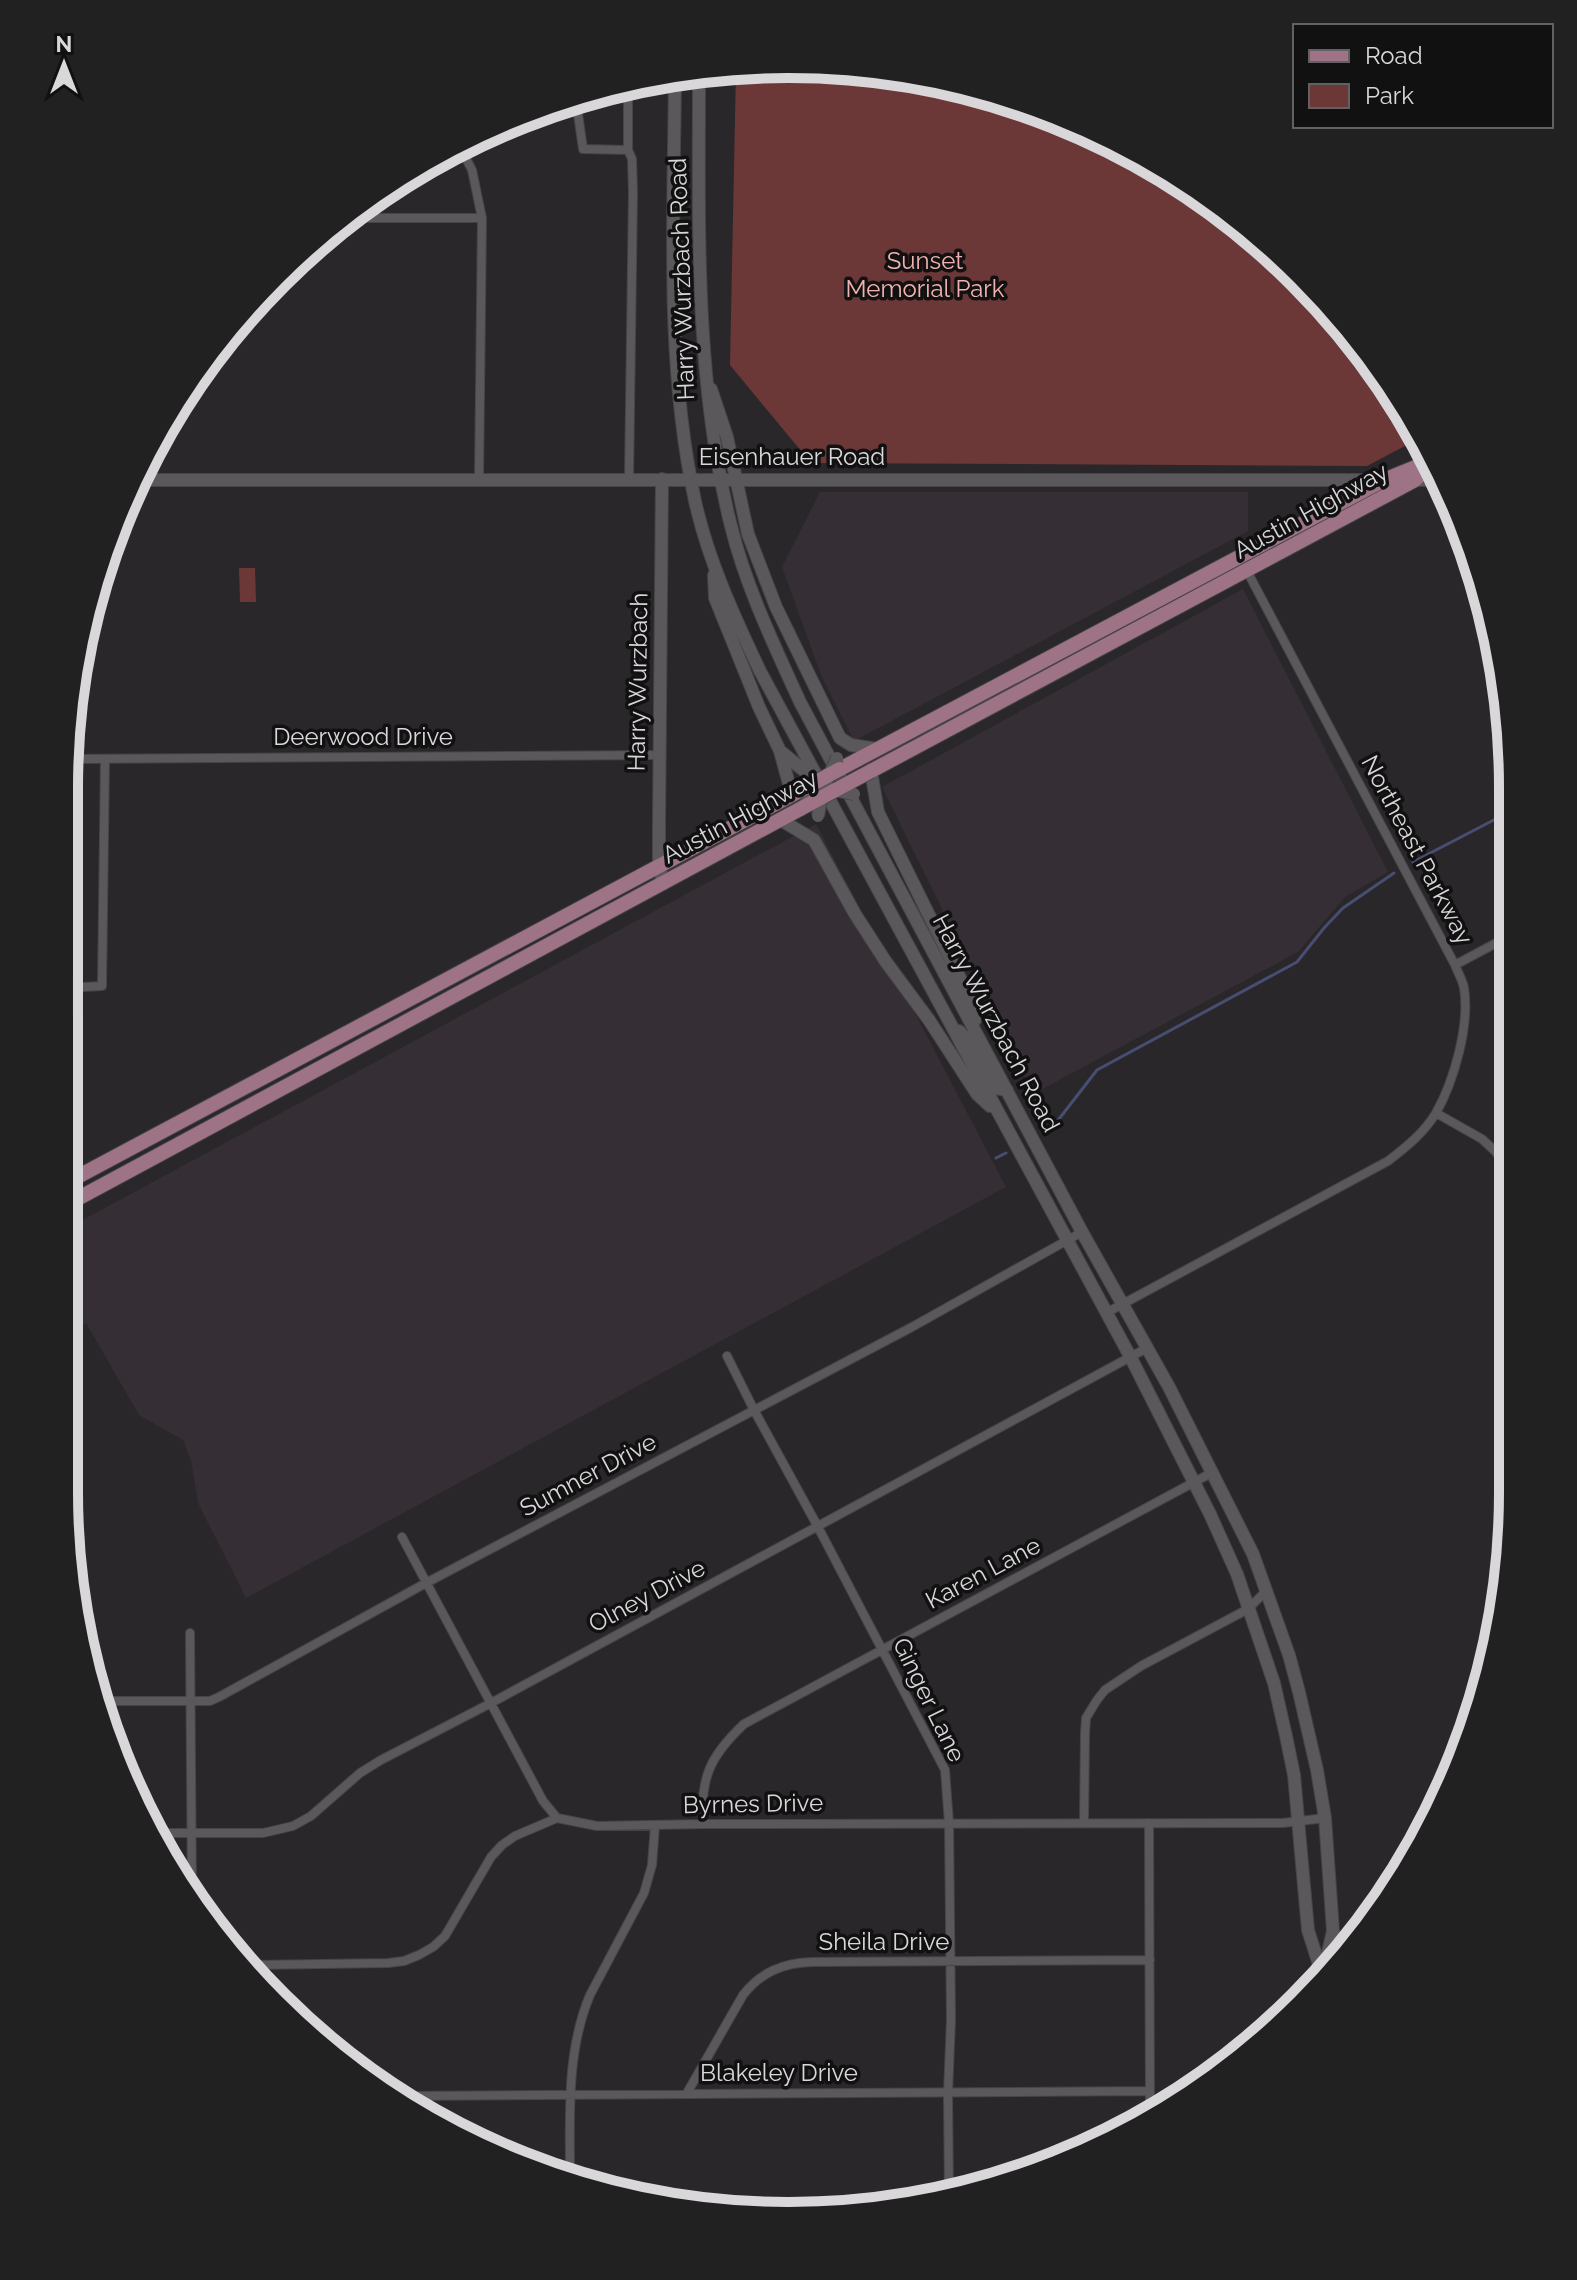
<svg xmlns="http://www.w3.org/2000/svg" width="1577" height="2280" font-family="Raleway,sans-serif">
<rect width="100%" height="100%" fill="#2a272a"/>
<path fill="#352e35" d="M820 492H1248V531L854 741 821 675 782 567Z
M1243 589 1388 872 1345 897 1298 952 1033 1094 882 787Z
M816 824 1006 1187 246 1598 198 1503 191 1461 183 1440 139 1415 86 1323 64 1334V1230Z"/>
<path fill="#6c3837" d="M789 64 930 78 1066 119 1191 186 1301 277 1418 439 1367 466 811 463 730 365 736 69Z
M239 568H255L256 602H240Z"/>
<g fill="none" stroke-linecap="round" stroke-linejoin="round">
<path stroke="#484d72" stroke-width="3" d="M1413 862 1513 810
M1047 1131 1052 1128 1097 1070 1297 962 1324 928 1343 908 1394 873
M996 1158 1006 1153"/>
<g stroke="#464446" stroke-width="10">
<path id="street" d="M628 84V150L632 159 633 193 629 479
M576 100 583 149 628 150
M460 147 472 170 482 218 479 479
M347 218H482
M67 759 660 755
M1455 965 1513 934
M64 988 102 986 105 759
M1436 1113 1482 1139 1496 1152 1513 1179
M1106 1313 1388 1161C1405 1148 1424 1133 1436 1113 1454 1081 1470 1025 1464 988 1463 981 1458 973 1455 965L1247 571
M727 1356 754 1410 818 1527 945 1770 949 1823 951 2020 948 2093 949 2196
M402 1537 543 1801 557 1818
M190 1633 192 1900
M98 1701H210L219 1697 426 1583 912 1327 1082 1232
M1084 1823 1085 1733 1086 1718 1097 1700 1105 1690 1141 1666 1248 1609 1267 1590
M1149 1823 1150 2112
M703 1824C700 1778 710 1756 744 1724L1213 1472
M159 1833H263L293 1826 311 1816 360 1773 381 1760 491 1703 1147 1348
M248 1965 388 1963 404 1961 419 1955 433 1947 445 1936 491 1857 502 1845 515 1836 557 1818 597 1826 703 1824 1283 1823 1325 1818
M687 2093 743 1995C761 1972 783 1963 812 1962L1150 1960
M407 2096 1150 2091
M570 2177C570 2116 566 2052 590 1995L644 1893 652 1865 655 1826"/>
</g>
<g stroke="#464446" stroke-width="14">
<path id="secondary" d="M699 73C699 225 694 378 731 526 746 587 774 645 800 702L1082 1232 1169 1387 1253 1554 1289 1655 1299 1692 1317 1770 1325 1818 1333 1931 1322 1978
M675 75C674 216 665 362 695 501 708 560 734 616 760 671L1131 1358 1210 1514 1237 1574 1274 1683 1286 1736 1294 1775 1308 1930 1321 1971
M711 389 727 437 748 534 776 607 840 738 851 745 877 749
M662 479 659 825V865L663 884
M141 480H1386
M1412 480H1442
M714 575 715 598 759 707 780 751 792 795
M780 751 807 773
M871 771 878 812 968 994 975 1020
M781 820 814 840 855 914 886 962 929 1020 977 1094 990 1106
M959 1031 969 1041 995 1088 1007 1090"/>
</g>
<g stroke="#464446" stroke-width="16">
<path id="primary" d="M840 769 1384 480 1433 460
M871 771 1415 480 1431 465
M64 1184 792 795
M64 1206 800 809"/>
</g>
<use href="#street" stroke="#5b585b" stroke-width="8"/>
<use href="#secondary" stroke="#5b585b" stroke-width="12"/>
<use href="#primary" stroke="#9e7386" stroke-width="14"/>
<g stroke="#464446" stroke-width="14" stroke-linecap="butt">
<path id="secondary-bridge" d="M829 789 854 794
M805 804 827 780 837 758
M818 816 821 798 825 791"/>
</g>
<g stroke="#464446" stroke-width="16" stroke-linecap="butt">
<path id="primary-bridge" d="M792 795 840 769
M800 809 871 771"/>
</g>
<use href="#secondary-bridge" stroke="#5b585b" stroke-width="12"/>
<use href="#primary-bridge" stroke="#9e7386" stroke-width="14"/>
</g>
<g text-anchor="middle" stroke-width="7" stroke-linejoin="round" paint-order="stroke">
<g font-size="24" fill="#f3b2af" stroke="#121112">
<text x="925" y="269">Sunset<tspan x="925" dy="28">Memorial Park</tspan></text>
</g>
<g font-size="24" fill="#d9d7d9" stroke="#121112">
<text transform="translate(682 279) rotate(-92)" y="8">Harry Wurzbach Road</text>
<text x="792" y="465">Eisenhauer Road</text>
<text transform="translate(1311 511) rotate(-29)" y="8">Austin Highway</text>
<text transform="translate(638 682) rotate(-89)" y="8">Harry Wurzbach</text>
<text x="363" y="745">Deerwood Drive</text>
<text transform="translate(740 817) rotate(-28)" y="8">Austin Highway</text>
<text transform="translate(1417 850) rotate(62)" y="8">Northeast Parkway</text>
<text transform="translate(996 1023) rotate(62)" y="8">Harry Wurzbach Road</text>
<text transform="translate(588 1475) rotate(-28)" y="8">Sumner Drive</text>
<text transform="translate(983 1573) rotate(-28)" y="8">Karen Lane</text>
<text transform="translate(647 1596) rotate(-28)" y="8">Olney Drive</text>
<text transform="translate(929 1700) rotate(64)" y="8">Ginger Lane</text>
<text transform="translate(753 1804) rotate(-1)" y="8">Byrnes Drive</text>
<text x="884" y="1950">Sheila Drive</text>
<text x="779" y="2081">Blakeley Drive</text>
</g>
</g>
<path d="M0 0H1577V2280H0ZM788 78H789A710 710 0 0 1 1499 788V1492A710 710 0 0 1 789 2202H788A710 710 0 0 1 78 1492V788A710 710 0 0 1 788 78Z" fill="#222122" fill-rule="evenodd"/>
<path fill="none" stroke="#d9d7d9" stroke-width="10" d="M788 78H789A710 710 0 0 1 1499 788V1492A710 710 0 0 1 789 2202H788A710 710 0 0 1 78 1492V788A710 710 0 0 1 788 78Z"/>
<rect x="1293" y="24" width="260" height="104" fill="#121112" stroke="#626062" stroke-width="2"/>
<rect x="1309" y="50" width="40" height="12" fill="#9e7386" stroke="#626062" stroke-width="2"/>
<text x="1365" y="64" font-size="24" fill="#d9d7d9">Road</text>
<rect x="1309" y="84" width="40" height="24" fill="#6c3837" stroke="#626062" stroke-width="2"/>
<text x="1365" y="104" font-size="24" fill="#d9d7d9">Park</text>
<g transform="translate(64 64)" stroke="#121112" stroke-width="6" paint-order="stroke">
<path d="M0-6L14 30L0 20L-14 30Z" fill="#d9d7d9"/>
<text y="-12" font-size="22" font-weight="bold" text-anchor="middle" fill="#d9d7d9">N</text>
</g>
</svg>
